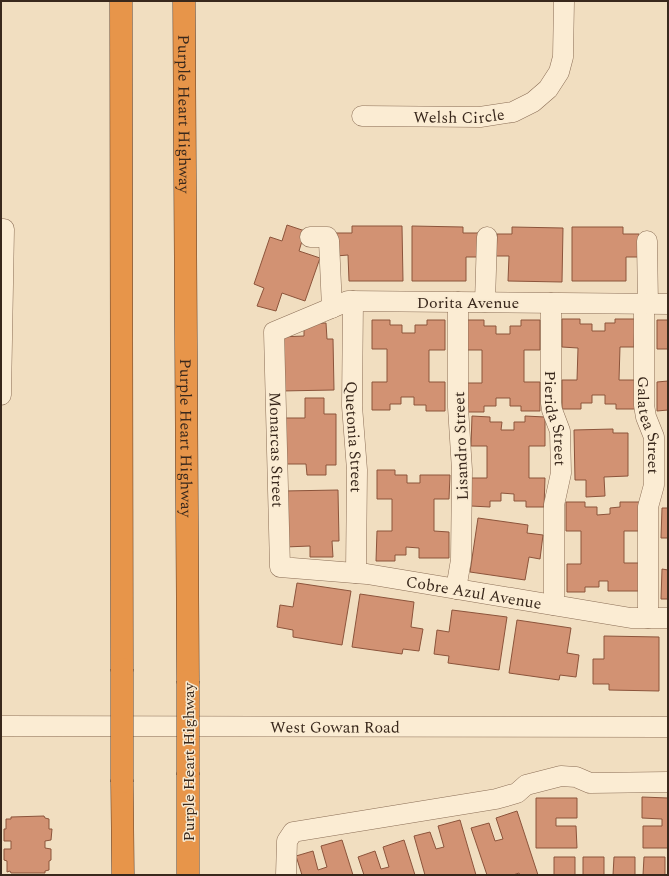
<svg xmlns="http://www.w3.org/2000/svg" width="669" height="876" font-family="Spectral,serif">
<rect width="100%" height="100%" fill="#f1dec0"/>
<path fill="#d29273" stroke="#8c543b" d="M287 225 305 231 299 251 320 258 305 301 282 293 276 311 257 306 264 288 254 284 270 237 282 241Z
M352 226H402L403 281H349L348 255 336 256V233H352Z
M412 226 463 227V233H479V257H466V281H412Z
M512 227 563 228 562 282 508 281 509 256H496L497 234H512Z
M572 227H623V234H639V257H626V281H572Z
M562 319H580V324H592V331H605V323H615V319H635L634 347H620L619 380H635V409H616V404H605V395H592V403H581V409H562V380H577L578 348 562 347Z
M372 320H390V325H402V333H415V325H427V320H445V350H429V382H445V411H426V405H414V397H401V404H390V410H372V382H387V349H372Z
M466 320H484V326H496V334H510V326H521V320H540V350H524V382H540V411H521V406H510V398H496V406H484V412H466V383H482V350H466Z
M657 320H668V349H657Z
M326 323 327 339H333L334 390 281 391 279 337 304 336V324Z
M668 381V410L657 411V382Z
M305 398H324V414H336V465H326V475H307L306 464H282V418H305Z
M472 416 490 417V422H502L501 430H514V422H525V416L545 417V446H529V478H545L544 507H526V501H514V494L501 493V501H490V507L471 506V478H487V446H471Z
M613 429V433H628V476L604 477 605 496 586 497V480H575L574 430Z
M377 470H395V475H407V483H420V475H450L449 499H434V531L449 532V558H419V548L406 547V555H395V561H376L377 531H392V499H377Z
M338 490 339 541H332L333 557H310V546L285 547 284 491Z
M566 502H585V507H597V515L610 514V508L620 507V502H639V531H624V563H639L640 591H608V581H599V587H585V592H567V564H581V531H566Z
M662 508H668V538H661Z
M478 518 528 525 527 533 543 535 540 559 529 557 525 580 470 572Z
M662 569 668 570V599H661Z
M297 583 351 591 342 645 293 637V630L277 627 280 605 293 607Z
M360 594 414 602 411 627 423 629 419 651 403 649 402 654 352 647Z
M452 610 507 617 499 670 448 663 449 656 434 654 437 630 449 632Z
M517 620 571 628 567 653 579 655 576 677 560 675 559 680 509 673Z
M604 636 659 637V691L609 690V684H593V659H604Z
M642 797 668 798V848H643V826H662V819L642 818Z
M536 798H577V818H556V826H576L577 848H536Z
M517 811 538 875H520L519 873 513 875H487L471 828 489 823 495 841 503 839 496 818Z
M44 816 45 818 49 819V829H52L51 840 45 841V848L51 849V860L49 861V870L45 871V873H11L10 871 7 872V861L4 860V849H11V841H4V829H6V819H11V817Z
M460 820 476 875H425L414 836 430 832 436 849 444 847 438 826Z
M342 840 353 875H302L296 856 313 851 318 870 327 867 321 846Z
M404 840 415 875H364L358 857 375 851 381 869 389 867 383 847Z
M554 857H575V875H554Z
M583 857H604V875H583Z
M614 857H635V875H613Z
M644 857H665V875H643Z"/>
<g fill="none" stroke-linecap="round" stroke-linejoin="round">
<g stroke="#8b6e56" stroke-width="21">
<g id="minor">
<path id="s1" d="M362 116 480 117 513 112 533 102 548 89 559 72 563 57 564 1"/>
<path d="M1 229H4L1 395"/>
<path d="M310 237H327L329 241 332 308"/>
<path d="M647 241 648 304"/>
<path id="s2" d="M353 301 352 406 357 470 356 573"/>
<path d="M485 302 487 237"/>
<path id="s3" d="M551 303V403L552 410 560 431 561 473 554 505V605"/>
<path id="s4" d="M644 304V405L646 417 654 437V485L648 507V618"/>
<path id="s5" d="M668 304 348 301 274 332 280 567 367 574 631 618H668"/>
<path d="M456 589 461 560 462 470 458 407V302"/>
<path id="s6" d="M1 726 668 727"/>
<path d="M286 875 287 841 293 832 496 799 517 793 526 785 561 776 576 777 590 783 668 782"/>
</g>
</g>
<g stroke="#583c2b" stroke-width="23">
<g id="highway">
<path d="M121 1 122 669"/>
<path id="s7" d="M184 1 188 681"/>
<path d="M188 775V875"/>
<path d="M122 782 123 875"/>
</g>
</g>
<use href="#minor" stroke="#fbecd3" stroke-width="20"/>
<use href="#highway" stroke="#e7954a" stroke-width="22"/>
<g stroke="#583c2b" stroke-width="23" stroke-linecap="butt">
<path id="highway-bridge" d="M122 669V782
M188 681V775"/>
</g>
<use href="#highway-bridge" stroke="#e7954a" stroke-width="22"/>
</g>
<g text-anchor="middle" stroke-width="3" stroke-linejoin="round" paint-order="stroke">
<g font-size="16" fill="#39281c" stroke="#f8e9d0">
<text dy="6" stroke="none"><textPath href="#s7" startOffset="113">Purple Heart Highway</textPath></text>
<text dy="6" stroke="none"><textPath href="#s1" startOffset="97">Welsh Circle</textPath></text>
<text x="468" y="308">Dorita Avenue</text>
<text dy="6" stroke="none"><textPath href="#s3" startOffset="116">Pierida Street</textPath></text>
<text dy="6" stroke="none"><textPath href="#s4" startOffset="122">Galatea Street</textPath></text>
<text dy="6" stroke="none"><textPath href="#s2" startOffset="136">Quetonia Street</textPath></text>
<text dy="6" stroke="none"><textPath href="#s7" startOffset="437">Purple Heart Highway</textPath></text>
<text transform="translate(460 446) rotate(-92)" y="6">Lisandro Street</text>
<text dy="6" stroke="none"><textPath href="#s5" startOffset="518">Monarcas Street</textPath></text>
<text dy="6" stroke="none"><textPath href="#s5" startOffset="831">Cobre Azul Avenue</textPath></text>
<text dy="6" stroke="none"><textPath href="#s6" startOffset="334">West Gowan Road</textPath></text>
<text transform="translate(188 762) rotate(-90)" y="6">Purple Heart Highway</text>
</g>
</g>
<rect width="669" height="876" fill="none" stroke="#39281c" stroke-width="4"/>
</svg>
